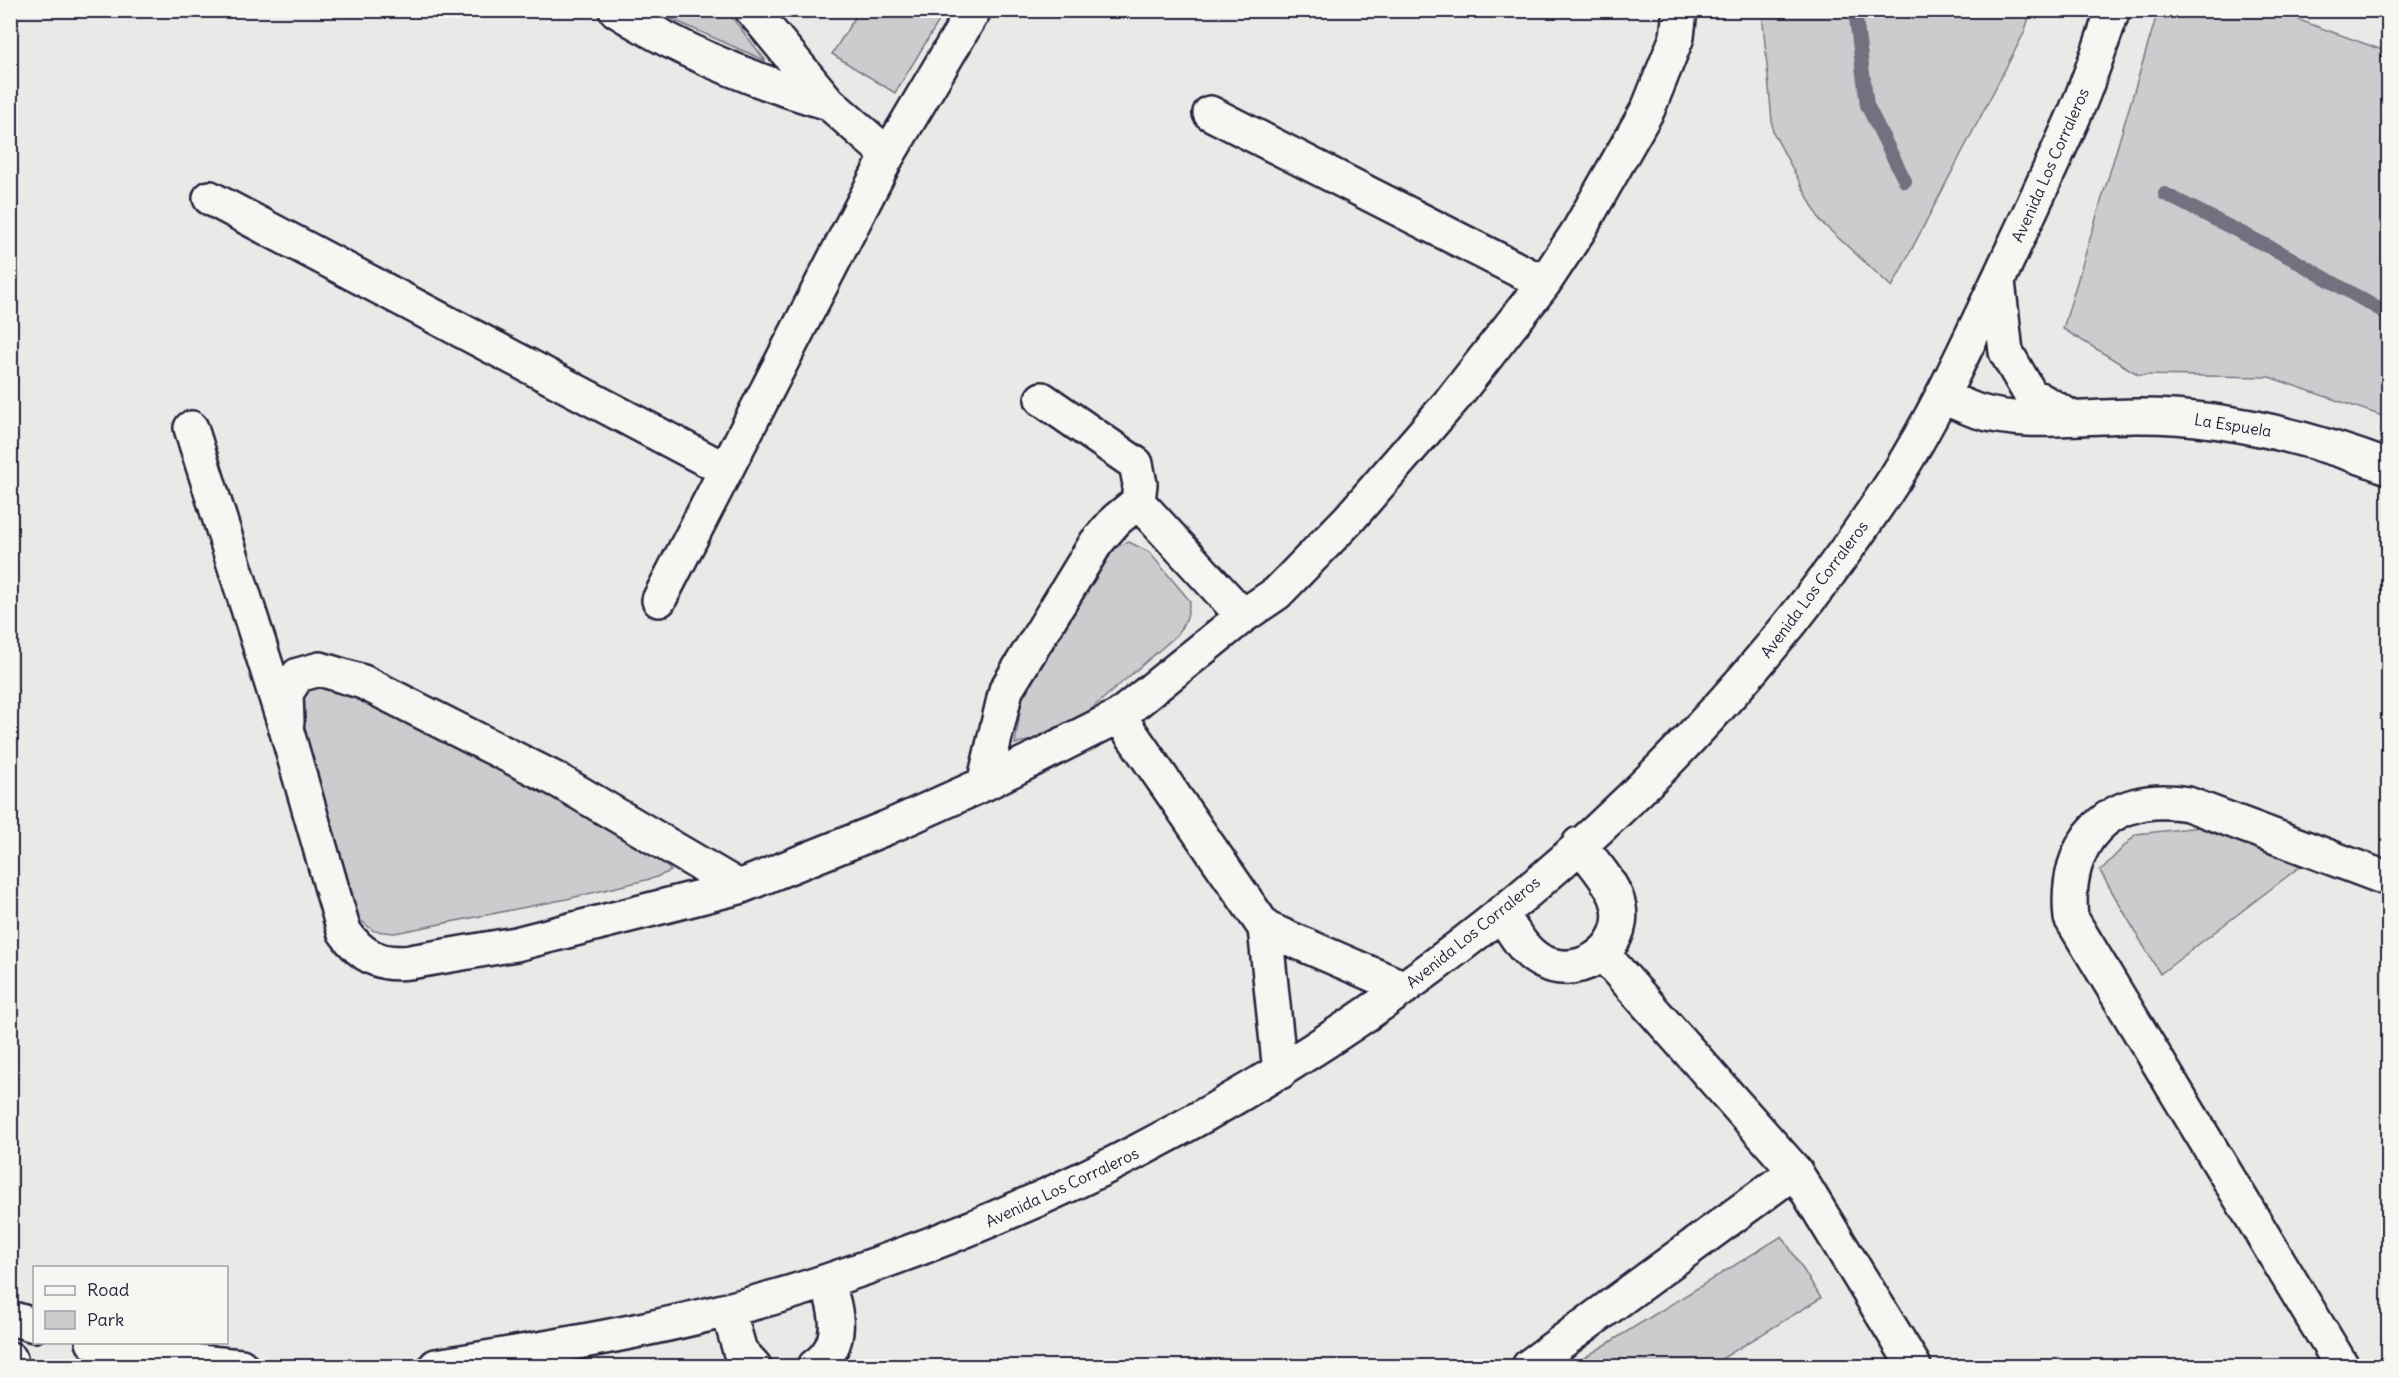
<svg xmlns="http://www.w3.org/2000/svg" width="2399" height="1377" font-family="Delius,sans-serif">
<rect width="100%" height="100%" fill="#e9e9e7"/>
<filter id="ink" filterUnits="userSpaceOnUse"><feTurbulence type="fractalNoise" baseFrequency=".0167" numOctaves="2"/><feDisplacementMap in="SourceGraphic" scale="12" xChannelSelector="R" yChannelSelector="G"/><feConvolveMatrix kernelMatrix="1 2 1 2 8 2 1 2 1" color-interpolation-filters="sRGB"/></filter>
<g filter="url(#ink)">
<path fill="#ccccce" stroke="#777784" stroke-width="1.5" d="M656 11H727L766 61 658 13Z
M859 11H945L895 93 832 54Z
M1762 11H2031L2024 33 1892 287 1821 222 1773 132Z
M2158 11H2274L2388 52V418L2269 377 2139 375 2063 329Z
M1129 542 1149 552 1190 601 1187 618 1177 635 1089 711 1044 737 1015 744 1023 693 1115 547Z
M328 683 449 738 657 856 671 871 654 878 567 899 395 933 374 931 359 919 306 735 300 698 313 687Z
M2200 827 2302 865 2160 974 2100 871 2136 834Z
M1782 1236 1821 1298 1710 1366H1571Z"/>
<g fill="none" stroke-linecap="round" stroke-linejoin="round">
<path stroke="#71717f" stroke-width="14" d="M1855 10 1867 105 1905 181
M2165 194 2289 257 2384 312H2388"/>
<g stroke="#22223b" stroke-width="38">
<path id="minor" d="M616 10C683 53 754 81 829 103
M752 10 829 103 888 155
M1210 113 1544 283
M210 198 726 470
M1998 281 2006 352 2030 394 2069 416
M1943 397C1955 402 1966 407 1977 411 2027 427 2089 415 2140 416 2226 416 2309 437 2388 467
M1042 399 1136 464 1140 484 1138 502 1243 616
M191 428 287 732 344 931C361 956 380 966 410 962L516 944 739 887 886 828 984 784 1119 716 1243 616 1277 593 1349 519 1453 399 1544 283 1579 230 1648 109 1677 37 1680 10
M659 600 888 155 974 10
M1119 716 1265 928 1280 1072
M287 722 286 693 298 675 320 669 363 682 559 781 739 887
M984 784 1006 690 1096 543 1116 520 1138 502
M1501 913C1512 929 1523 952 1541 961 1583 983 1634 942 1616 897 1608 878 1591 860 1579 844
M1265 928 1404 988
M1602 953 1795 1171 1914 1366
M728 1310 740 1351 754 1366
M10 1318 34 1325
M93 1342 145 1357 241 1366
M10 1359 11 1366
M436 1366C568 1345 700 1323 827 1281 1254 1142 1651 856 1896 477 1937 412 1968 343 2001 274 2025 222 2050 170 2073 118 2089 83 2100 46 2113 10
M815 1366C846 1344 837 1312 827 1281
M1529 1366 1795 1171
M2342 1366 2071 918C2063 841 2109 791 2188 804L2388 879"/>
</g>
<use href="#minor" stroke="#f6f6f2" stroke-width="33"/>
</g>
</g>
<g text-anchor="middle" stroke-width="4.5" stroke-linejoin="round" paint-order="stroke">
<g font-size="16" fill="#22223b" stroke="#f6f6f2">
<text transform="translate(2050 165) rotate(-66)" y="6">Avenida Los Corraleros</text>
<text transform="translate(2233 425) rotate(9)" y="6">La Espuela</text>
<text transform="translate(1814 589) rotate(-53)" y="6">Avenida Los Corraleros</text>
<text transform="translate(1473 932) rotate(-39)" y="6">Avenida Los Corraleros</text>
<text transform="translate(1062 1187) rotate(-25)" y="6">Avenida Los Corraleros</text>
</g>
</g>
<rect width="2399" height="1377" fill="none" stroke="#f6f6f2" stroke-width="36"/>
<rect x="18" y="18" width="2363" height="1341" fill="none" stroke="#22223b" stroke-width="2" filter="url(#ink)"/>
<rect x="33" y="1266" width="195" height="78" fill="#f6f6f2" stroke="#a1a1a9" stroke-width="1.5"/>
<rect x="45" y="1286" width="30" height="9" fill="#f6f6f2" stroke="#a1a1a9" stroke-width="1.5"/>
<text x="87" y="1296" font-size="18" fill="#22223b">Road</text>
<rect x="45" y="1311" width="30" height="18" fill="#ccccce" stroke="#a1a1a9" stroke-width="1.5"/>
<text x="87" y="1326" font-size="18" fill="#22223b">Park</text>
</svg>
